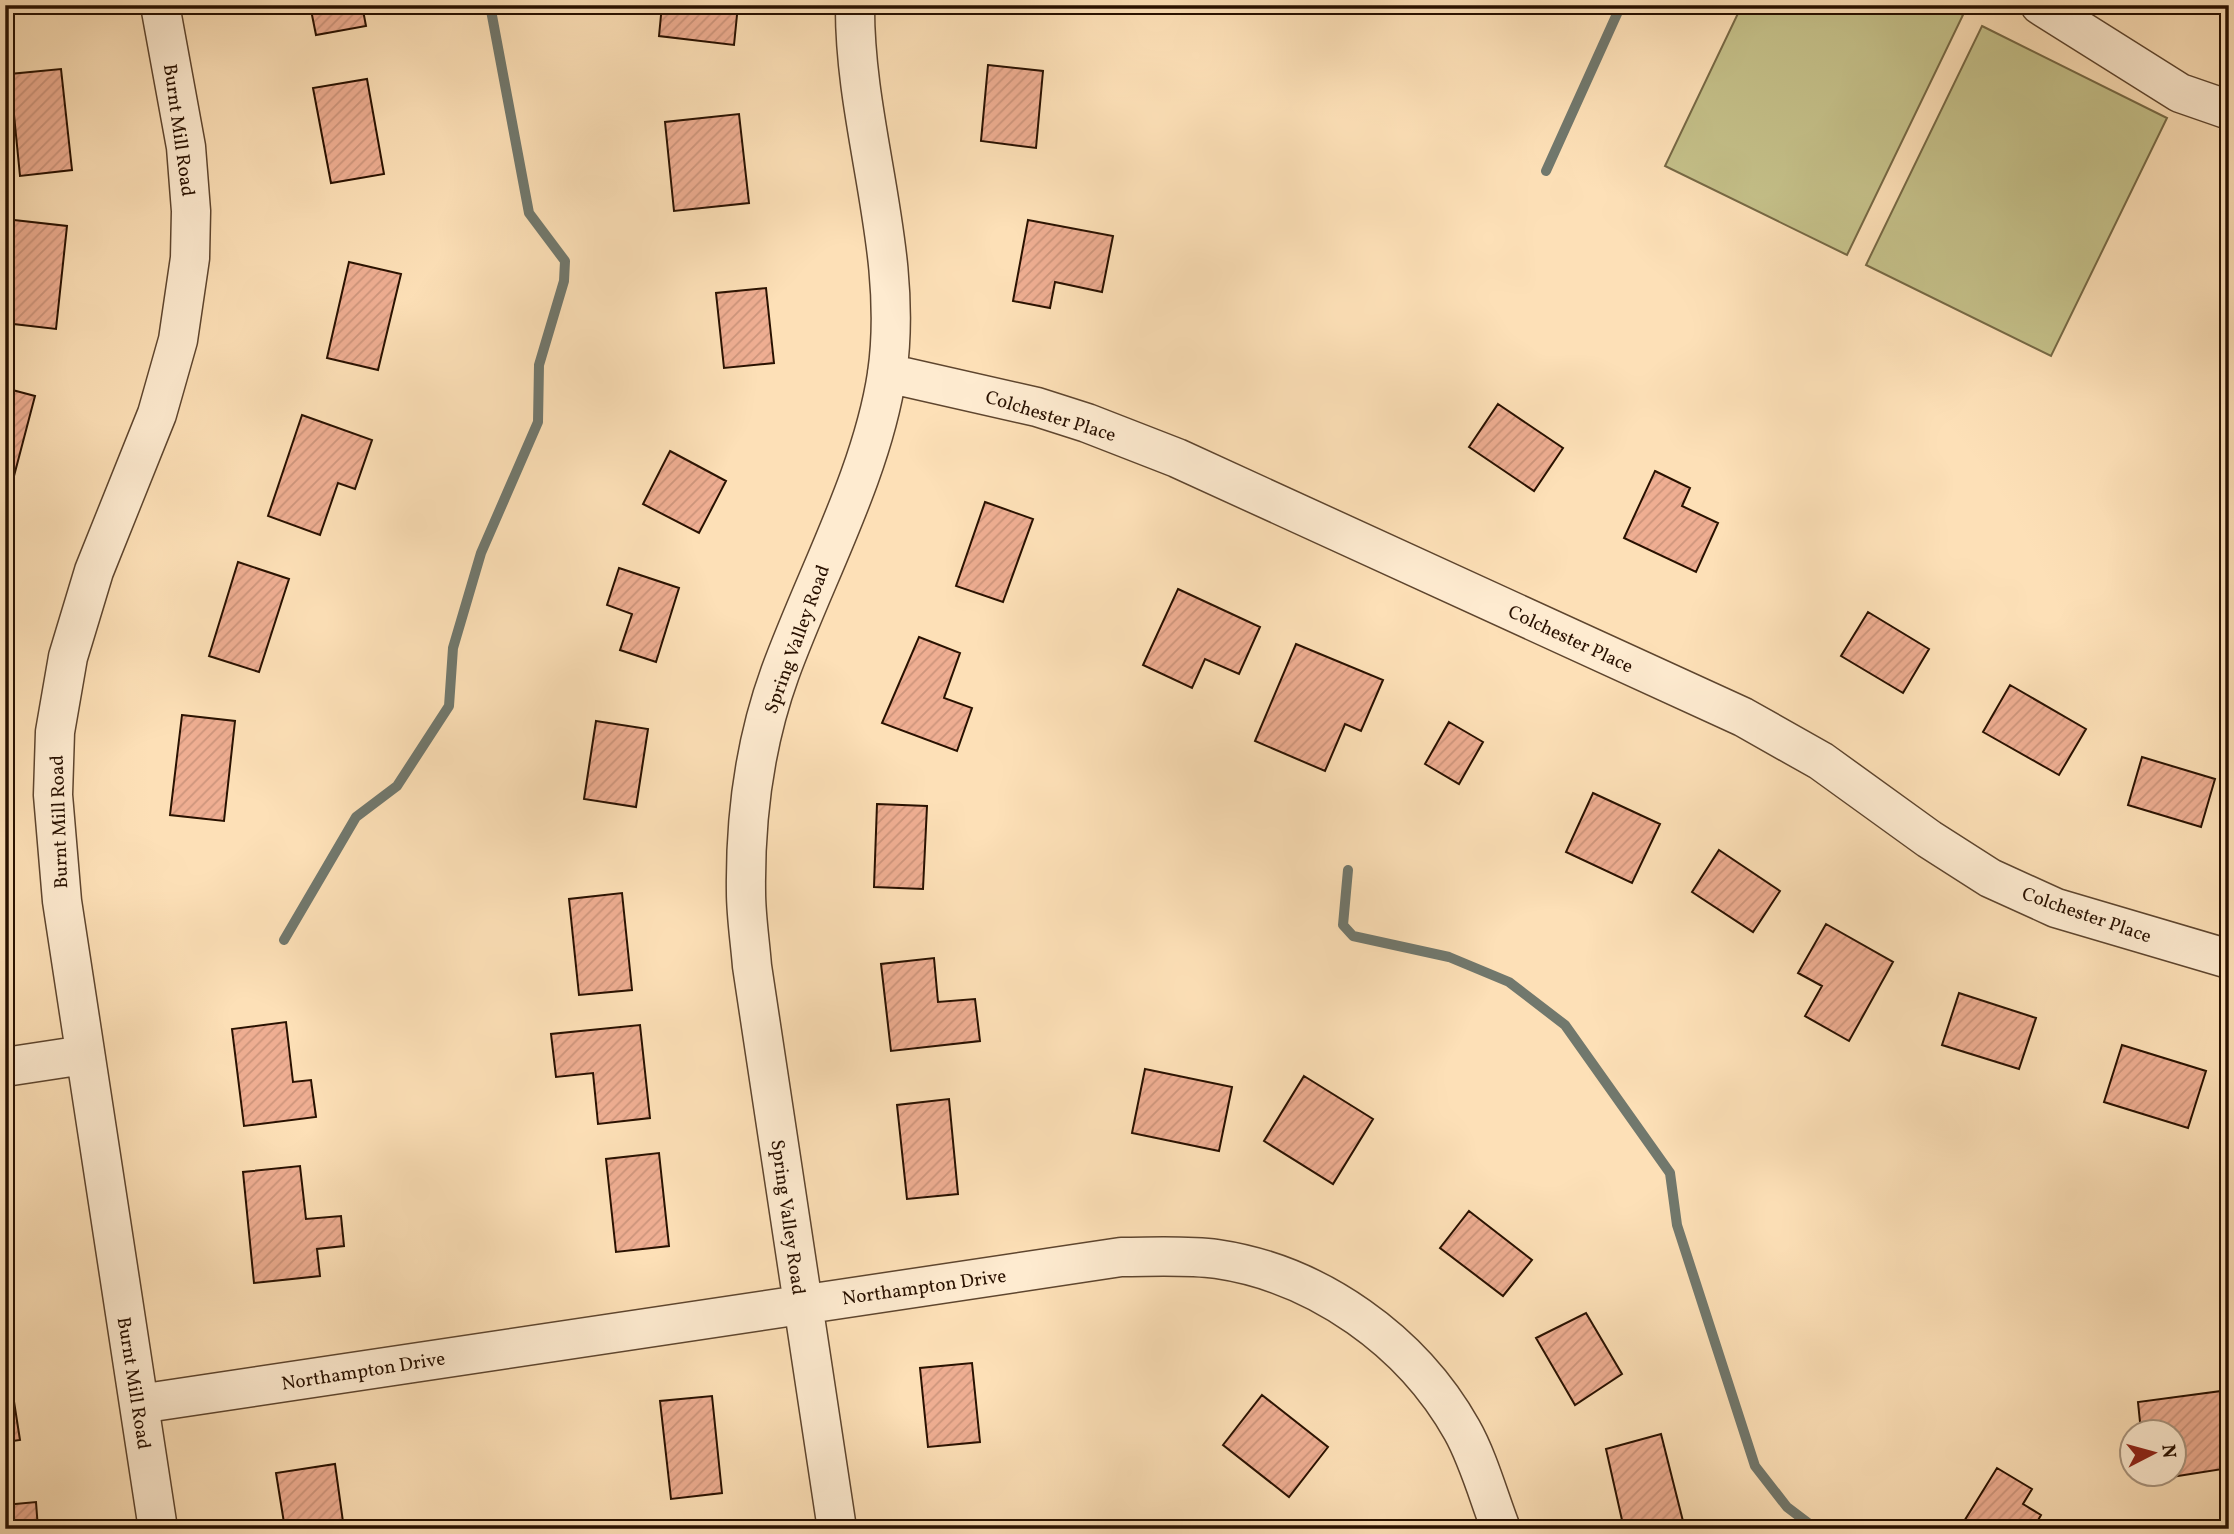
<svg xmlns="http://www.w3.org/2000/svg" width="2234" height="1534" font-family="Vollkorn,serif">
<defs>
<pattern id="building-hatch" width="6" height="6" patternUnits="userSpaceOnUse" patternTransform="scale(1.75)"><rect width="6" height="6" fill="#efae92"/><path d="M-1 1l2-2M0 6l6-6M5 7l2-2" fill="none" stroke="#cd957c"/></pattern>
</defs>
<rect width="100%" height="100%" fill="#fde0b7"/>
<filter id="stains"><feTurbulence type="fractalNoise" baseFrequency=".00286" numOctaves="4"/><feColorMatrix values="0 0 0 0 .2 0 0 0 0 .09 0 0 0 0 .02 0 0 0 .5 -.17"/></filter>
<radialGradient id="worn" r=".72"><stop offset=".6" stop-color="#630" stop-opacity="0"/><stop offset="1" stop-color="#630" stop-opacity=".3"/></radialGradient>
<path fill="#c5c18a" stroke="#776945" stroke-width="2" d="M1742 5H1943L1963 15 1847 255 1665 166Z
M1982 26 2167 118 2051 356 1866 265Z"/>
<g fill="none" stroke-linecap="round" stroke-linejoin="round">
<path stroke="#71786d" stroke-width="10" d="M1546 171 1621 5
M1348 870 1343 925 1353 936 1449 957 1509 982 1565 1025 1670 1173 1677 1225 1755 1466 1787 1507 1816 1529
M284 940 356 817 397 786 449 706 453 648 481 553 538 422 539 365 564 281 565 261 529 213 490 5"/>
</g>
<path fill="url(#building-hatch)" stroke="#291100" stroke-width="2" d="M310 5H362L366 26 316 35Z
M662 5H738L734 45 659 36Z
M988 65 1043 71 1036 148 981 141Z
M61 69 72 170 20 176 10 74Z
M367 79 384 174 331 183 313 88Z
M739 114 749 203 674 211 665 122Z
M5 219 67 226 56 329 5 323Z
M1028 220 1113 236 1102 292 1055 282 1050 308 1013 301Z
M349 262 401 274 378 370 327 358Z
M766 288 774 363 724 368 716 293Z
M5 388 35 396 9 495H5Z
M1498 404 1563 448 1534 491 1469 447Z
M302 415 372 440 355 489 338 483 320 535 268 516Z
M670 451 726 481 699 533 643 504Z
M1655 471 1690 488 1682 506 1718 523 1696 572 1624 538Z
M985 502 1033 519 1003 602 956 586Z
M238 562 289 579 259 672 209 656Z
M619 568 679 588 656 662 620 650 632 614 607 605Z
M1178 589 1260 627 1239 674 1205 659 1192 688 1143 665Z
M1868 612 1929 649 1903 693 1841 656Z
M919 637 960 653 944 698 972 708 957 751 882 723Z
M1296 644 1383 680 1361 731 1345 724 1325 771 1255 741Z
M2010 685 2086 729 2059 775 1983 732Z
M182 715 235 721 224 821 170 815Z
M596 721 648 729 636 807 584 799Z
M1449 722 1483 742 1459 784 1425 764Z
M2142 757 2215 779 2201 827 2128 805Z
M1593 793 1660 824 1632 883 1566 852Z
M877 804 927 806 923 889 874 887Z
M1719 850 1780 891 1753 932 1692 892Z
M622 893 632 990 579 995 569 899Z
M1826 924 1893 962 1849 1041 1805 1016 1822 986 1798 973Z
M934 958 938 1002 975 999 980 1041 891 1051 881 964Z
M1959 993 2036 1018 2019 1069 1942 1045Z
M286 1022 293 1082 311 1080 316 1117 244 1126 232 1029Z
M640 1025 650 1118 598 1124 593 1073 556 1077 551 1034Z
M2122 1045 2206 1071 2188 1128 2104 1102Z
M1145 1069 1232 1087 1219 1151 1132 1133Z
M1304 1076 1373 1119 1333 1184 1264 1141Z
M949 1099 958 1194 907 1199 897 1105Z
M659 1153 669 1246 616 1252 606 1159Z
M300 1166 306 1219 341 1216 344 1246 317 1249 320 1276 254 1283 243 1172Z
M1469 1211 1532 1260 1503 1296 1440 1248Z
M1586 1313 1622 1374 1575 1405 1536 1338Z
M5 1344 20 1440 5 1442Z
M972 1363 980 1442 928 1447 920 1368Z
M2229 1390V1468L2146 1481 2145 1474H2174V1432H2141L2138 1402Z
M1262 1395 1328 1447 1289 1497 1223 1445Z
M712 1396 722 1493 671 1499 660 1401Z
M1661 1434 1685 1529H1624L1606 1449Z
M335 1464 344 1529H285L276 1473Z
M1997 1468 2032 1489 2023 1504 2041 1515 2033 1529H1973L1963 1523Z
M36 1502 38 1529H5V1505Z"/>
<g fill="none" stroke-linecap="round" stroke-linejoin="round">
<g stroke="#5e452e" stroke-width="41">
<path id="minor" d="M2040 5 2180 93 2229 110
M887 373 1037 407 1087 423 1177 458 1743 717 1821 761 1929 839 1990 878 2056 908 2229 959
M5 1067 84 1055
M139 1404 1121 1257C1153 1257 1186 1255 1217 1259 1318 1274 1412 1341 1462 1430 1478 1458 1489 1498 1501 1529
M158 1529 62 901 53 795 55 732 68 657 94 571 157 414 178 340 190 258 191 211 186 147 160 5
M837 1529 752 966C750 941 746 916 746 892 745 818 755 742 780 673 815 577 872 474 887 374 905 250 854 129 855 5"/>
</g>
<use href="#minor" stroke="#feebd0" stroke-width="38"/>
</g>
<g text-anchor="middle" stroke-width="5" stroke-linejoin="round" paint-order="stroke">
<g font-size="19" fill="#291100" stroke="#feebd0">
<text transform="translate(180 130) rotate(82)" y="7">Burnt Mill Road</text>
<text transform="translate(1051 415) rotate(17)" y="7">Colchester Place</text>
<text transform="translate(1571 638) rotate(25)" y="7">Colchester Place</text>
<text transform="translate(796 639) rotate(-70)" y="7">Spring Valley Road</text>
<text transform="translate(58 822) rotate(-92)" y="7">Burnt Mill Road</text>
<text transform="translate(2087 914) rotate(19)" y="7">Colchester Place</text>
<text transform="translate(789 1217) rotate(82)" y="7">Spring Valley Road</text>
<text transform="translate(924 1286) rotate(-8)" y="7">Northampton Drive</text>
<text transform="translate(363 1370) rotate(-9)" y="7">Northampton Drive</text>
<text transform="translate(135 1383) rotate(81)" y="7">Burnt Mill Road</text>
</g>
</g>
<rect width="2234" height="1534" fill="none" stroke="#fde0b7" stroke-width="28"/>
<rect x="7" y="7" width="2220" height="1520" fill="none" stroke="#291100" stroke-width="3.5"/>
<rect x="14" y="14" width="2206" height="1506" fill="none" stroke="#291100" stroke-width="2"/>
<g transform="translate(2153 1453) rotate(84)"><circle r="33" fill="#feebd0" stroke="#a9947d" stroke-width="2"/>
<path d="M0-5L12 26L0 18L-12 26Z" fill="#8f2418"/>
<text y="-10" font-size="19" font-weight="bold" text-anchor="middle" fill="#291100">N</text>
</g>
<rect width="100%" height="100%" filter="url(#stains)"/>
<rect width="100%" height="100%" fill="url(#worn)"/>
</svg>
